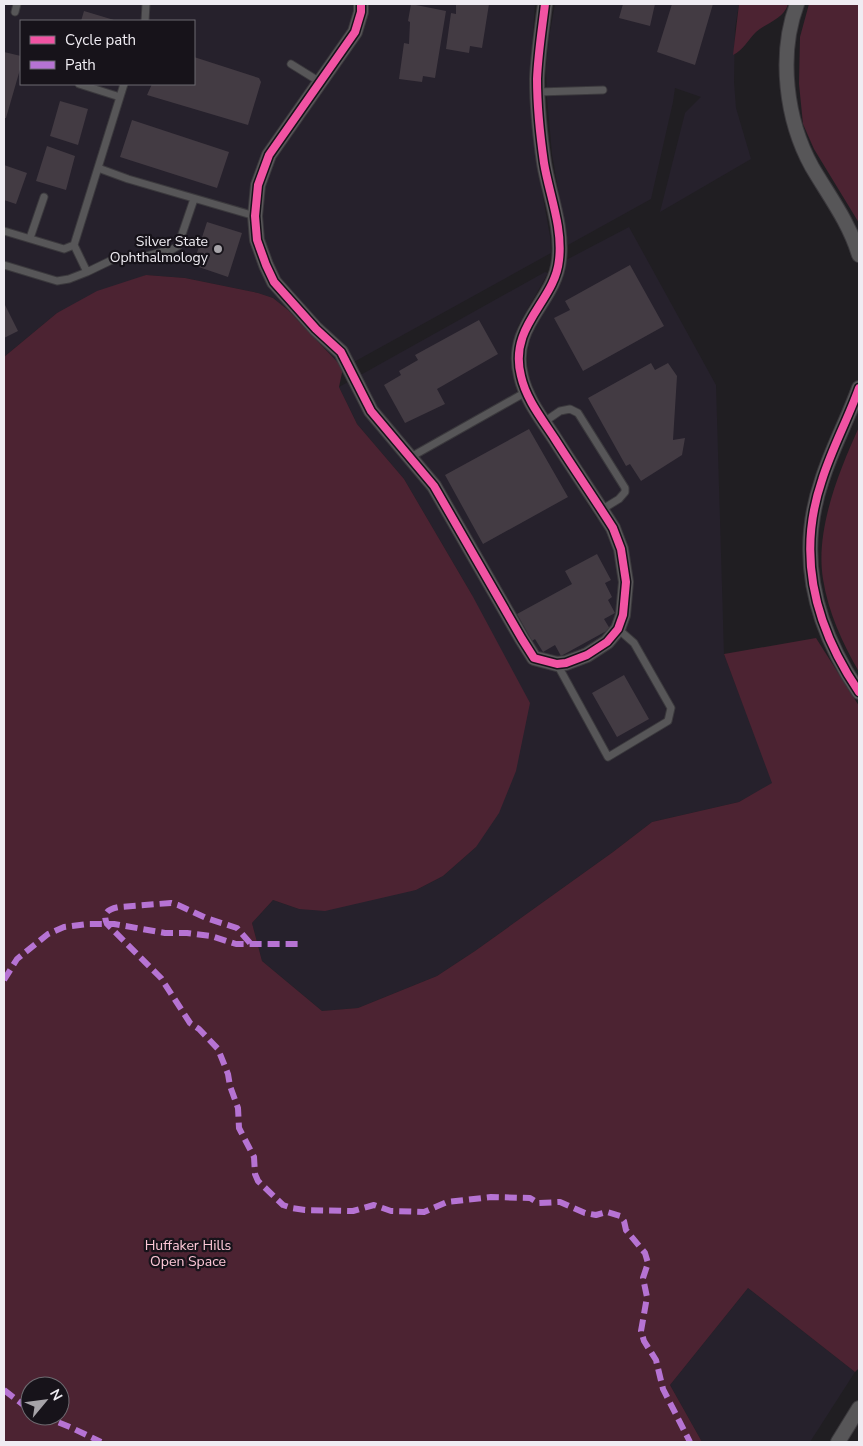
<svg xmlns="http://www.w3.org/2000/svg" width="863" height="1446" font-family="'Nunito Sans',sans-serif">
<rect width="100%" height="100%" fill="#201e22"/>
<path fill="#26212c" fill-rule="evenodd" d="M4 4H535L530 74 531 100 537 165 550 236 551 253 343 368 288 310 273 298 258 293 185 278 146 275 57 313 4 357ZM21 21H194V84H21Z
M555 4H739L735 28 734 82 736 108 751 159 660 212 685 113 701 97 675 88 673 102 651 199 568 245 552 154 547 98 546 68 549 38Z
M629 227 716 385 724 654 773 783 739 802 652 822 613 852 475 951 437 976 358 1008 322 1011 262 961 252 923 273 900 299 909 416 890 443 876 476 847 472 595 404 479 357 424 339 387 545 272 548 273 518 326 513 343 511 359 513 376 517 389 526 406 597 519 612 512 542 406 534 391 528 373 527 358 529 341 535 326 561 283 565 272 566 260Z
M748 1288 855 1372 810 1442H702L670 1385Z"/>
<path fill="#4c2332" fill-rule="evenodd" d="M739 4H788C784 19 766 23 756 32 748 40 743 50 733 55Z
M809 4H859V223L814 149 803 124 799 84 800 37Z
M146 275 185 278 258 293 273 298 288 310 343 368 339 387 357 424 404 479 472 595 530 703 516 771 499 813 476 847 443 876 416 890 325 911 299 909 273 900 252 923 262 961 322 1011 358 1008 437 976 475 951 613 852 652 822 739 802 772 783 724 654 816 638 859 706V1368L855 1372 748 1288 670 1385 702 1442H4V357L57 313 97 291ZM30 1386H60V1416H30Z
M859 427V672C843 644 828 612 823 579 815 530 839 471 859 427Z"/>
<path fill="#433b43" d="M411 4 446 11 435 78 423 76 422 82 399 79 404 43 409 44 410 22 408 21Z
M456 4H489L482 48 470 46 469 53 446 49 451 13 456 14Z
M623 4H655L650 26 619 18Z
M672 4H713L695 65 657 52Z
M84 11 114 20V21H81Z
M4 52 21 56V66L6 118H4Z
M194 57 259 78 261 82 248 125 147 95 152 84H194Z
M60 101 88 109 78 145 50 136Z
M132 120 229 152 217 188 120 157Z
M47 146 75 156 66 190 36 181Z
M4 165 27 173 16 204 4 200Z
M207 222 242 233 228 277 193 265Z
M630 265 664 326 583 371 554 318 570 310 565 301Z
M4 303 18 331 4 338Z
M479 320 498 354 437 389 445 404 405 423 384 385 401 375 399 371 418 360 415 355Z
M651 363 655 370 668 363 677 376 673 440 685 438 682 455 641 481 630 464 626 466 588 398Z
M529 429 568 497 483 544 445 475Z
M597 554 611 580 605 583 612 597 608 600 615 613 604 619 610 629 561 656 555 645 543 652 535 639 532 641 517 614 572 584 565 571Z
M624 675 649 719 617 737 592 693Z"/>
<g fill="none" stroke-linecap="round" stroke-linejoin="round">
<g stroke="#3b393d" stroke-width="9">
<path id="lane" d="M15 12 17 4
M145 21 146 4
M291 64 320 82
M79 84 120 97
M538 92 603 90
M98 168 128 179 255 216
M4 231 64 249 74 245 124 84
M30 238 44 197
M74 245 87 272 114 259 139 258 173 249 178 246 194 199
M4 265 57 281 69 279 87 272
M544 422 560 411 570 409 578 413 625 488V492L619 499 601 510
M409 458 526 392
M557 664 608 757 668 721 671 708 634 643 618 629"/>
</g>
<g stroke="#3b393d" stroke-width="16">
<path id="street" d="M361 4V12L355 32 269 155 258 185 255 216 257 240 266 265 274 282 316 329 341 352 371 411 434 486 522 639 534 658 557 664 566 663 587 655 607 642 618 629 623 615 626 582 621 549 613 528C594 498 574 469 555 439 542 419 526 399 521 376 508 325 555 302 559 260 563 227 549 194 544 163 540 135 537 107 537 79 538 54 542 29 545 4
M797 4C778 55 786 120 812 167 829 196 849 222 859 255
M859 388C848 419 832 448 822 480 796 556 815 627 859 692
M838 1442 859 1408"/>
</g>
<use href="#lane" stroke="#575658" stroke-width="7"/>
<use href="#street" stroke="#575658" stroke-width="14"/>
<path stroke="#b673d3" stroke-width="6" stroke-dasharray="12 6" stroke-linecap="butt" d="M250 943 237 928 206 918 178 905 171 903 119 907C108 909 102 913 107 924L161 978 190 1023 199 1029 218 1049 228 1074 230 1086 238 1108 239 1128 254 1157 255 1174 258 1181 283 1205 292 1208 305 1210 353 1211 374 1205 391 1211 424 1212 447 1202 491 1197 530 1198 538 1203 560 1202 585 1213 596 1215 607 1212 620 1216 624 1221 626 1230 645 1253 648 1263 643 1278 647 1297 641 1331 644 1341 656 1360 663 1389 690 1442
M4 980 17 959 48 934 64 927 87 924H114L165 933H187L211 936 236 944H300
M4 1390 30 1410
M42 1416 70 1427 101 1442"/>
<g stroke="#17131a" stroke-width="11">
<path id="cycleway" d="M361 4V12L355 32 269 155 258 185 255 216 257 240 266 265 274 282 316 329 341 352 371 411 434 486 522 639 534 658 557 664 566 663 587 655 607 642 618 629 623 615 626 582 621 549 613 528C594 498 574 469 555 439 542 419 526 399 521 376 508 325 555 302 559 260 563 227 549 194 544 163 540 135 537 107 537 79 538 54 542 29 545 4
M859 388C848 419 832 448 822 480 796 556 815 627 859 692"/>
</g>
<use href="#cycleway" stroke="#f153a3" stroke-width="8"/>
</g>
<circle fill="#a7a4a9" stroke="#17131a" stroke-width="2" cx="218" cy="249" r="5"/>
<g text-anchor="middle" stroke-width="4.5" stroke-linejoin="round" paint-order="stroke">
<g font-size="14" fill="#efecf2" stroke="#17131a" text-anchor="end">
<text x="208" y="246">Silver State<tspan x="208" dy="16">Ophthalmology</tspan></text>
</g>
<g font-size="14" fill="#fdc7d7" stroke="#17131a">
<text x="188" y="1250">Huffaker Hills<tspan x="188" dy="16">Open Space</tspan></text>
</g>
</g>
<rect width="863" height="1446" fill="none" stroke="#efecf2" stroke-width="10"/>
<rect x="20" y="20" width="175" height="65" fill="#17131a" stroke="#6d6a70"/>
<rect x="30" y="36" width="25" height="8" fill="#f153a3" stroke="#6d6a70"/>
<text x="65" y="45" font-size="15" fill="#efecf2">Cycle path</text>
<rect x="30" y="61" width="25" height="8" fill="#b673d3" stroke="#6d6a70"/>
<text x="65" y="70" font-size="15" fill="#efecf2">Path</text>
<g transform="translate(45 1401) rotate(61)"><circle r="24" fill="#17131a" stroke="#6d6a70"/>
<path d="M0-4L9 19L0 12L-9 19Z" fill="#a7a4a9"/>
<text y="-8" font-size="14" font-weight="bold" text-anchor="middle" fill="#efecf2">N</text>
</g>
</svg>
